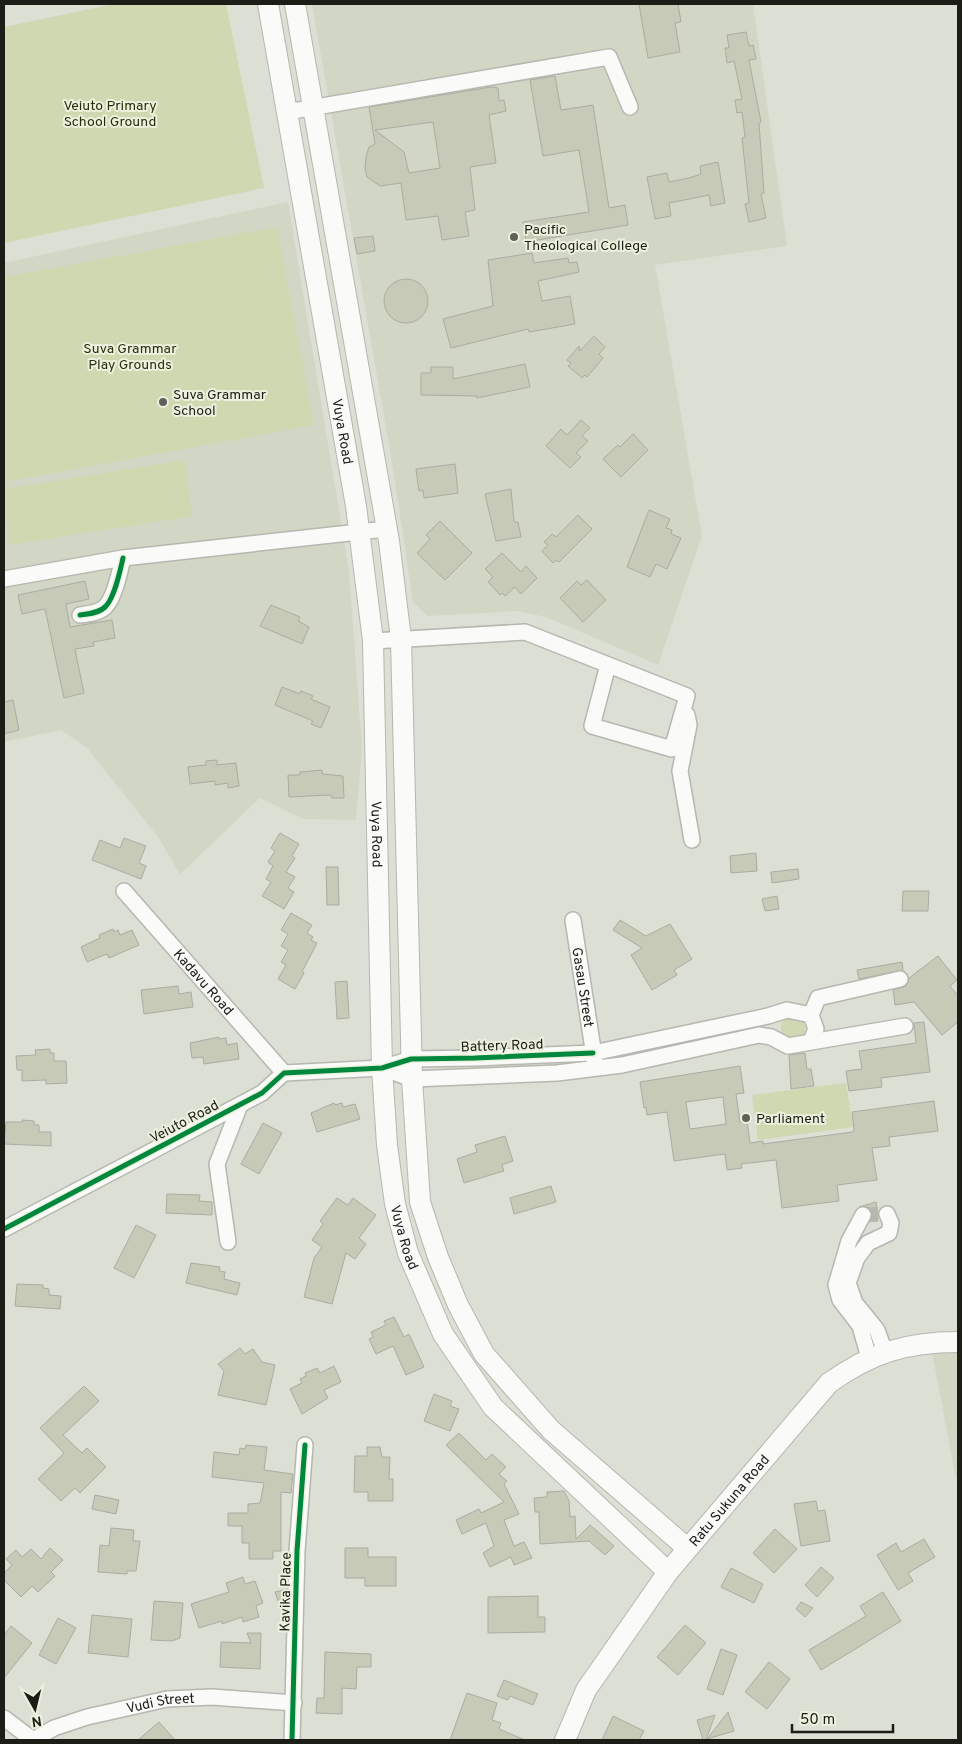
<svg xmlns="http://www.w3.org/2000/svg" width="962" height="1744" font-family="Overpass,sans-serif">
<rect width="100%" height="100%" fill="#dcdfd4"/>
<path fill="#d2d6c4" d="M312 4H753L787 246 655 265 702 536 658 665 546 617 517 611 428 616 413 602 391 456Z
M288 202 349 571 362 748 356 820 303 819 260 798 180 874 158 837 87 748 61 730 4 742V263Z
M932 1352H958V1489Z"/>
<path fill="#d0d8b1" d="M114 4H226L264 188 4 243V27Z
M277 227 314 425 4 482V277Z
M185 460 192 516 10 545 4 489Z
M781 1028a12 12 0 1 1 24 0a12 12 0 1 1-24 0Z
M846 1083 853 1127 758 1140 752 1095Z"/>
<path fill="#c6cab6" stroke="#aaaca4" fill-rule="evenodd" d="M639 4H678L681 22 675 23 680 52 648 58Z
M746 32 749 46 753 45 756 59 749 60 761 122 759 123 764 193 761 194 766 218 749 222 745 204 749 203 742 138 745 137 742 112 737 113 735 100 742 99 734 61 727 63 725 48H729L727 35Z
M555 76 561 110 593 105 609 208 625 205 628 225 526 242 523 222 589 212 579 150 543 156 530 80Z
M491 87 498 88 499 101 504 100 506 111 489 115 496 163 470 167 475 210 465 212 469 236 442 240 438 216 406 220 401 183 380 186 367 177 365 169 366 157 369 147 375 144 369 107ZM433 122 440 168 409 173 404 152 375 130Z
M718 162 725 203 711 206 709 195 669 203 671 216 655 219 647 177 667 173 669 182 689 178 701 174 700 166Z
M373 236 375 251 357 254 354 238Z
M532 253 534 263 568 258 569 263 577 262 579 272 538 281 542 301 570 296 575 324 529 332 528 329 451 348 443 319 493 306 488 260Z
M384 301a22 22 0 1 1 44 0a22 22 0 1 1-44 0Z
M594 336 605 347 599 354 603 358 587 377 585 375 582 378 568 366 571 363 567 360 579 346 580 351Z
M525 364 530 387 477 398V396L421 395V373H431V367H453V379Z
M581 420 590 428 582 436 588 441 576 453 581 457 570 468 546 446 561 429 567 435Z
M633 434 648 450 621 477 603 459 618 445 620 447Z
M455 464 458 493 424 498 423 490 419 491 416 469Z
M511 489 514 522H518L521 537 496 541 485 494Z
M649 510 670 519 666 528 672 530 671 534 681 538 667 569 656 564 650 577 627 567Z
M578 515 592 529 559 562 556 560 553 563 542 551 548 545 544 542 552 534 556 537Z
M440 521 472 553 445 580 417 553 430 539 426 535Z
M502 553 521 572 526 566 537 578 521 594 515 587 505 596 502 593 500 595 488 582 493 577 485 569Z
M587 580 606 600 583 622 560 598 577 581 581 585Z
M85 581 89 599 66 604 70 627 112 620 115 638 93 642 94 646 75 649 84 693 64 698 45 609 22 614 18 595Z
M271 605 300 617 298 621 309 627 302 644 260 626Z
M282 687 300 694 301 691 313 696 311 699 330 707 321 728 311 724 313 721 275 705Z
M13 700 19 730 4 734V702Z
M217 760V765L236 763 239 786 228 788V783L215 785V781L190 784 188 767 206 765V761Z
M322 770V774L343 776 344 798H332L331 795 289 797 288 775H300V772Z
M280 833 299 844 292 856 295 858 286 872 295 877 288 888 294 892 284 909 262 896 271 882 266 879 273 866 268 862 275 851 271 848Z
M124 838 146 846 139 863 146 866 141 879 92 860 100 840 120 848Z
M756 853 757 871 731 873 730 856Z
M326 867H338L339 905H327Z
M798 869 799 879 772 883 771 872Z
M903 891H929L928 911H902Z
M777 896 779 909 765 911 762 899Z
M291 913 312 925 307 933 313 937 311 940 317 943 302 972 304 973 295 989 278 979 286 965 281 962 288 950 281 946 288 934 281 930Z
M620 920 646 936 670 924 692 959 674 970 677 975 652 990 631 955 642 948 613 930Z
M113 929 114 932 118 930 120 935 132 930 139 945 109 958 107 954 87 962 81 947 100 938 99 935Z
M938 956 957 980 950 986 958 996V1022L942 1035 914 1002 895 1005 893 990 906 986 909 978Z
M902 962 903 970 859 979 857 970Z
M347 981 349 1018 337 1019 335 982Z
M178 986 179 994 191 992 193 1007 144 1014 141 990Z
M924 1022 930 1072 881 1078 882 1087 849 1091 846 1071 862 1069 859 1051 916 1043 914 1023Z
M219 1037V1039L226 1038 227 1045 237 1043 239 1059 204 1064 203 1057 192 1058 190 1043Z
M50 1049V1053H54V1061H66L67 1083 46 1084V1080L22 1081V1070H17L16 1056 36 1055 35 1050Z
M805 1053 807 1069H811L814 1086 791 1089 789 1055Z
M740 1066 744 1093 736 1094 740 1122 747 1121 750 1143 763 1141V1144L852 1132 854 1130 852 1112 934 1101 938 1131 889 1137 890 1146 872 1148 877 1180 837 1185 839 1201 782 1208 776 1160 741 1164 742 1168 727 1170 725 1154 674 1161 667 1112 647 1115 646 1107 644 1108 640 1082ZM723 1097 726 1124 690 1129 686 1102Z
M334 1103 335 1105 342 1103 343 1107 355 1104 360 1119 317 1132 311 1113Z
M22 1120 34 1121V1125H39V1132H51V1146L4 1144 6 1122H22Z
M263 1123 282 1133 259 1174 241 1164Z
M505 1136 513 1161 502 1165 504 1171 464 1183 457 1159 477 1152 475 1145Z
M551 1186 556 1202 514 1214 510 1198Z
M167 1194 200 1195 199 1201 212 1202V1215L166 1213Z
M337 1198 348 1205 353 1198 376 1215 359 1238 366 1244 355 1259 346 1253 332 1304 304 1297 314 1258 322 1247 312 1240 323 1224 320 1221Z
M876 1202 878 1217 872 1218 871 1211 868 1207H859Z
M136 1225 156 1235 134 1278 114 1268Z
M191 1263 220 1267 219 1271 225 1272 224 1279 240 1283 237 1295 186 1283Z
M17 1284 43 1285V1288L49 1289V1295L61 1296 60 1309 15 1306Z
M394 1317 404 1337 409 1334 424 1367 406 1375 393 1346 376 1354 369 1339 373 1337 371 1332 386 1325 384 1321Z
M240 1348 245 1354 253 1349 262 1362 275 1365 266 1405 218 1395 224 1371 218 1364Z
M334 1366 341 1382 324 1390 328 1398 302 1414 290 1389 302 1383 300 1379 306 1376 305 1373 317 1368 320 1373Z
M84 1386 99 1401 63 1435 82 1453 87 1448 106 1467 80 1493 75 1488 61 1501 38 1479 64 1453 40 1428Z
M434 1394 452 1401 450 1406 459 1409 450 1431 424 1421Z
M459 1433 486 1460 492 1454 506 1467 499 1474 507 1481 504 1484 519 1514 504 1520 514 1546 524 1542 532 1558 514 1565 511 1557 490 1567 483 1553 494 1546 486 1523 462 1534 456 1520 479 1509 481 1513 504 1502 446 1445Z
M246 1445 267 1447 264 1470 293 1474 291 1493 281 1492V1551H273V1559H249V1543H242V1526H228V1513H248V1504L260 1503 264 1483 212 1477 214 1452 239 1455 240 1448 245 1449Z
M367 1447H380L382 1457H390L389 1479H393V1501H368V1492H354L355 1456H367Z
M564 1491 569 1501 570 1517 575 1516 576 1539 590 1525 614 1546 605 1555 589 1541 540 1544 539 1512H535L534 1498 547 1497V1492Z
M95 1495 119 1500 116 1514 92 1509Z
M816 1501 818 1511 825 1510 830 1541 801 1546 794 1504Z
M111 1528 134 1530 133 1541H140L136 1571H127V1574L98 1572 100 1545 109 1546Z
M775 1529 797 1549 774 1573 753 1553Z
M924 1539 935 1557 908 1573 913 1581 898 1590 877 1555 896 1543 901 1552Z
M50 1548 63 1560 51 1572 55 1576 38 1592 32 1586 21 1597 4 1580V1573L12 1565 6 1559 16 1550 22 1557 31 1549 41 1559Z
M345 1548H368V1557H396V1586H365V1578H345Z
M821 1567 834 1578 817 1597 805 1585Z
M731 1568 763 1584 754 1603 721 1587Z
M243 1577 245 1584 255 1581 263 1603 256 1606 259 1617 243 1622 242 1617 222 1624V1621L199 1628 191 1604 229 1592 226 1583Z
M287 1589 286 1608 281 1610 275 1592Z
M883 1592 901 1621 821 1670 809 1650 866 1616 860 1606Z
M538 1596V1617H545V1632L488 1633V1597Z
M154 1601 183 1603 180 1638 172 1641 151 1640Z
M801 1602 813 1608 805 1617 796 1609Z
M92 1615 132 1619 128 1657 88 1653Z
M58 1618 76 1628 56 1664 39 1655Z
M685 1625 706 1643 678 1675 657 1657Z
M11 1626 32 1643 4 1678V1635Z
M247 1633H261L260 1669 220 1667 221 1642 251 1643Z
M721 1649 737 1655 723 1695 707 1689Z
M325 1652 371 1654V1667H357L356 1689 342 1688V1714L316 1713 317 1698H324Z
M769 1662 790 1679 767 1709 745 1692Z
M504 1680 538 1694 533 1705 510 1696 508 1700 497 1696Z
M467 1693 497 1703 492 1720 501 1723 499 1729 525 1740H450Z
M728 1712 734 1731 707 1739Z
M715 1715 706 1740H703L697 1720Z
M613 1716 644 1731 639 1740H602Z
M159 1722 175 1740H138Z"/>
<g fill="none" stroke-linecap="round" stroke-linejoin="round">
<path stroke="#b6b8ae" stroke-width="15" stroke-dasharray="15 8" stroke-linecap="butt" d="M863 1215 887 1214"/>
<g stroke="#b6b7af" stroke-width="18">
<g id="minor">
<path d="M287 112 609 57 630 107"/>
<path d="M4 579 123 558 386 529"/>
<path d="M80 615C88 614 100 613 106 606 115 596 120 571 123 558"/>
<path d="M373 641 525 632 687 696 672 749 592 726 608 665"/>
<path d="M687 715 689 725 680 771 692 840"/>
<path id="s1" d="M124 891 284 1073"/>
<path id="s2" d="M573 920 595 1062"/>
<path d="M811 1041 816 1029 811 1015 818 998 900 979"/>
<path d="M382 1068 412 1079 557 1073 622 1065 759 1035 771 1037 788 1046 905 1026"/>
<path d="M863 1215 849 1241 836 1285 840 1300 860 1326 869 1358"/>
<path d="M4 1229 262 1093 284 1073 382 1068 411 1059 475 1058 593 1053 768 1016 787 1010 811 1015"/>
<path d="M228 1242 217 1164 240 1105"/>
<path d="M885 1352 877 1330 855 1303 848 1283 857 1258 868 1243 889 1233 891 1223 887 1214"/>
<path d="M4 1718 33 1740"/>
<path id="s3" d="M33 1740 54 1728 87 1717 167 1699 212 1697 294 1703"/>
<path d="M292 1740 297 1551 305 1445"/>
</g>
</g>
<g stroke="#b6b7af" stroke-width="22">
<g id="major">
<path id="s4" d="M268 4 356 506 373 641 382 1068 387 1145 395 1204 408 1253 443 1334 493 1407 668 1572"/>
<path d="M295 4 389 541 401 639 412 1079 420 1202 438 1257 458 1305 484 1354 551 1430 687 1548"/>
<path id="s5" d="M565 1740 586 1690 668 1572 829 1383C871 1353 906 1342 958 1342"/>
</g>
</g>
<use href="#minor" stroke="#fafaf9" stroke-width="15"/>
<use href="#major" stroke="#fafaf9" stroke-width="20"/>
<g stroke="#ecf1dd" stroke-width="8">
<path id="cycleway" d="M80 615C88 614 100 613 106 606 115 596 120 571 123 558
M4 1229 262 1093 284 1073 382 1068 411 1059 475 1058 593 1053
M292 1740 297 1551 305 1445"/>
</g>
<use href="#cycleway" stroke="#00873e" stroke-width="5"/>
</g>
<g fill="#5f6158" stroke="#ecf1dd" stroke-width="2">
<circle cx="514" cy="237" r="5"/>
<circle cx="163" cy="402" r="5"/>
<circle cx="746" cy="1118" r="5"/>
</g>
<g text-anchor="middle" stroke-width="4" stroke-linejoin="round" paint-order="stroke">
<g font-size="14" fill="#292e0b" stroke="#ecf1dd">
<text x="110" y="110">Veiuto Primary<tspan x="110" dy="16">School Ground</tspan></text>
<text x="130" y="353">Suva Grammar<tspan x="130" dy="16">Play Grounds</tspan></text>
</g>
<g font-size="14" fill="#1c1d16" stroke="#ecf1dd" text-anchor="start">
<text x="524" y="234">Pacific<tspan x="524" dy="16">Theological College</tspan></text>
<text x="173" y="399">Suva Grammar<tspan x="173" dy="16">School</tspan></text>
<text x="756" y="1123">Parliament</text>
</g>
<g font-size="14" fill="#1c1d16" stroke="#ecf1dd">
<text dy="5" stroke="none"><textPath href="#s4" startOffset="434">Vuya Road</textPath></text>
<text dy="5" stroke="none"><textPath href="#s4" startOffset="839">Vuya Road</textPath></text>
<text dy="5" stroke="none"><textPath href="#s1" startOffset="121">Kadavu Road</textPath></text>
<text dy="5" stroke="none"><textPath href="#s2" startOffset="68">Gasau Street</textPath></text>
<text transform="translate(502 1045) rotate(-2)" y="5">Battery Road</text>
<text transform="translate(184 1121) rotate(-28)" y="5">Veiuto Road</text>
<text dy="5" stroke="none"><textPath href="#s4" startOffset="1244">Vuya Road</textPath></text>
<text dy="5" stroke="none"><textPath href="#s5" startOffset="292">Ratu Sukuna Road</textPath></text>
<text transform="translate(285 1592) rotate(-89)" y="5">Kavika Place</text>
<text dy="5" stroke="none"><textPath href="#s3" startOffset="134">Vudi Street</textPath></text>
</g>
</g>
<rect width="962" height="1744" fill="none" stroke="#1c1d16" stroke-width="10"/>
<g transform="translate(35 1709) rotate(172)" stroke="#ecf1dd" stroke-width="4" paint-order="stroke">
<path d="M0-4L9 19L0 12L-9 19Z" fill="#1c1d16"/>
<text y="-8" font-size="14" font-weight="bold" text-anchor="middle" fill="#1c1d16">N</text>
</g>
<path d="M792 1724v8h101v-8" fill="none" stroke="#1c1d16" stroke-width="2.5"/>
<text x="800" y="1724" font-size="15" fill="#1c1d16" stroke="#ecf1dd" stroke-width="4" paint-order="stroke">50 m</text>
</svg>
